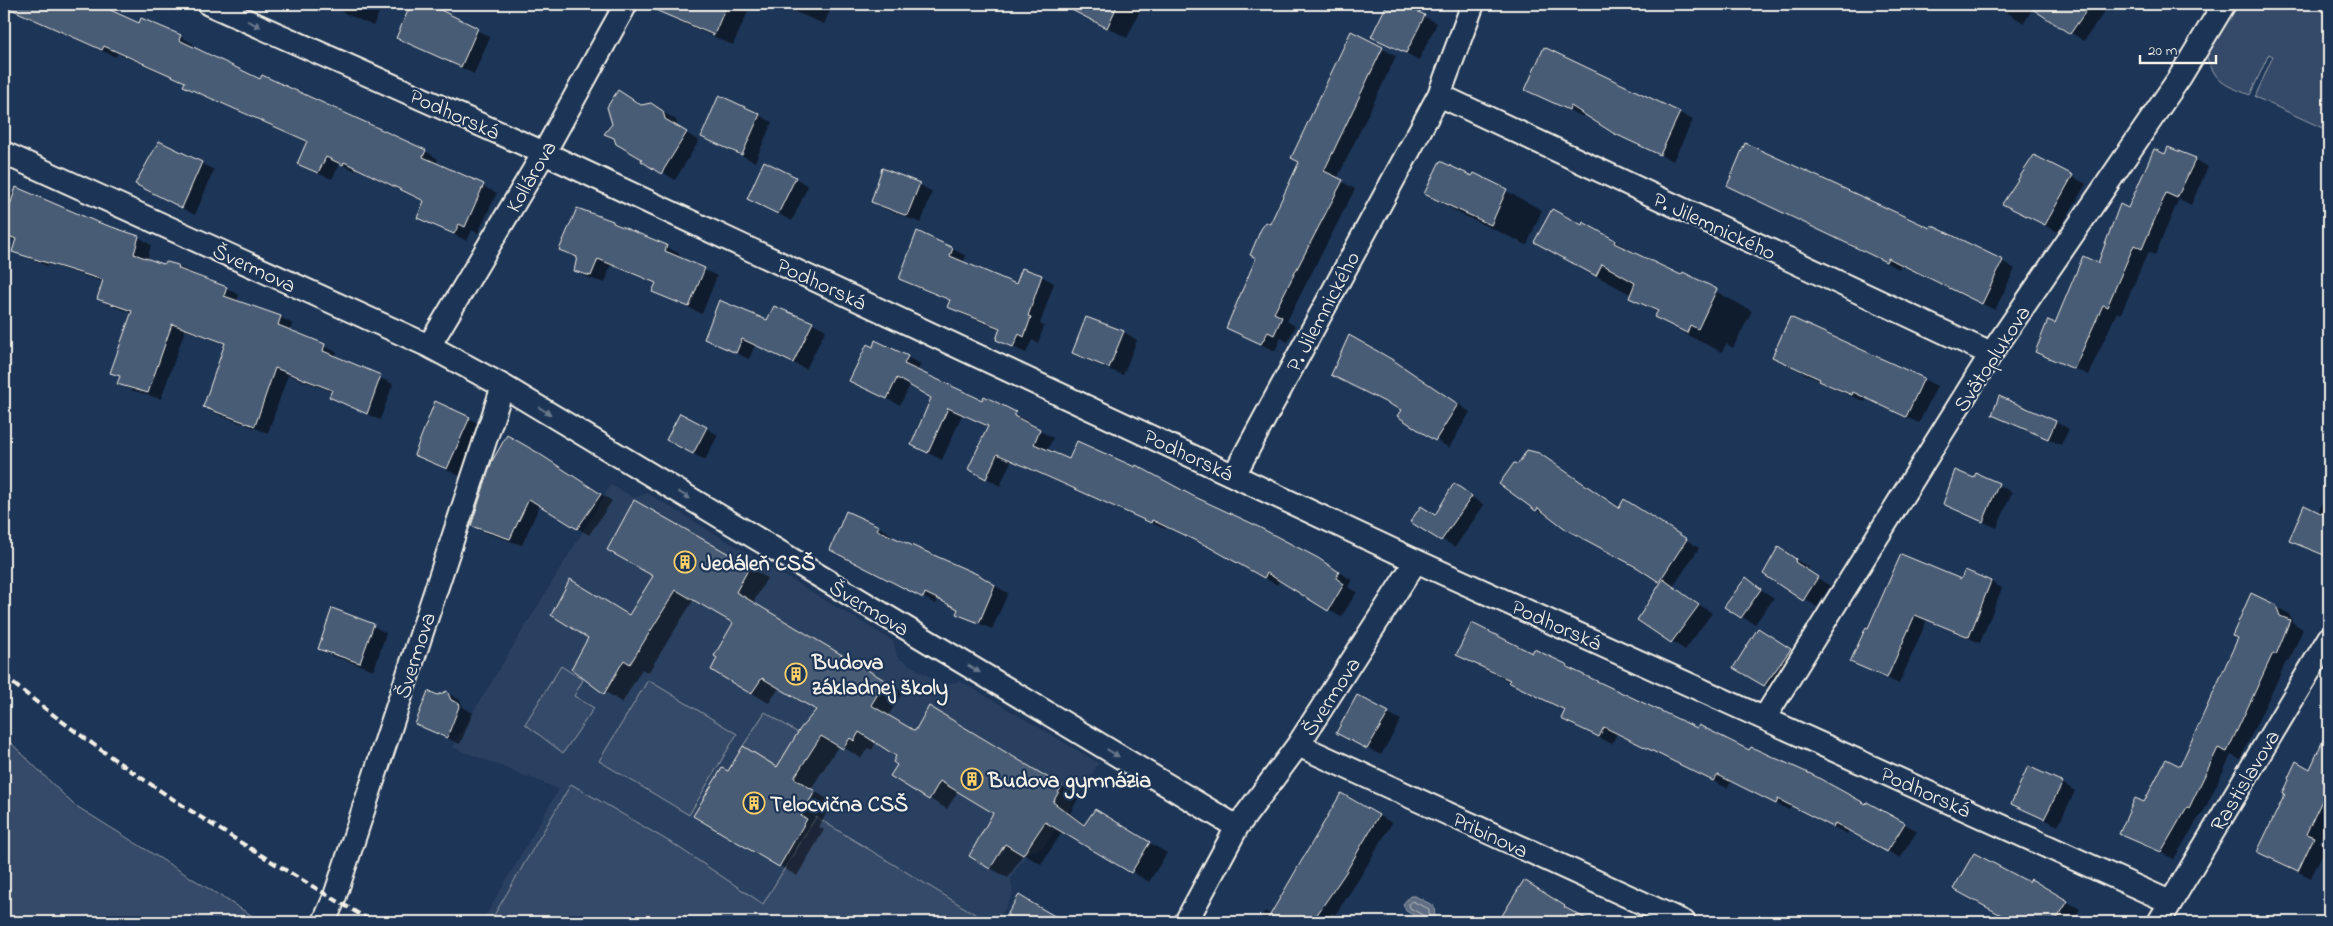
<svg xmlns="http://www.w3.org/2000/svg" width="2333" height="926" font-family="'Indie Flower',sans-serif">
<rect width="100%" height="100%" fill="#1d3557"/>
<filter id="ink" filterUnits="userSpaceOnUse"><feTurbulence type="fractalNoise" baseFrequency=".02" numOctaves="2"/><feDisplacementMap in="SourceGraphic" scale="10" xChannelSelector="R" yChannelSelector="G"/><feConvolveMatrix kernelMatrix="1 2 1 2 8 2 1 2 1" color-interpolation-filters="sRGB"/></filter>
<g filter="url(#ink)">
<path fill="#2a4060" d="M611 485 635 498 647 493 893 641 897 657 943 685 960 681 1099 763 1043 848 1027 853 1011 878 1013 894 998 920 1001 922H482L559 789 452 747Z"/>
<path fill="#354a67" stroke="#949ea8" d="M2233 4H2329V131L2255 97 2273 56 2269 54 2250 95C2223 84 2217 84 2206 55Z
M561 666 583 680 574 696 594 708 563 753 525 724Z
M648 680 737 734 689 815 599 761Z
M765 712 798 733 777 767 743 746Z
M4 736 73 804 262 922H4Z
M571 784 675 845 763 904 816 817 988 922H490Z"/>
<path fill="#5e6d82" stroke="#9aa2ab" d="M1410 896H1415L1434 906 1435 918 1426 922 1406 911 1403 904Z"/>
<path fill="#0007" d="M7 4H93L140 25 180 36 193 44 192 48 261 81 363 121 425 151 438 159 436 164 497 193 478 233 472 230 467 241 418 217 425 202 357 169 356 171 340 164 332 179 312 171 299 163 308 142 198 93 185 86 186 83 117 53 116 57 19 13 6 6Z
M325 4H383L373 26Z
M412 4H425L490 37 474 74 397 37Z
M661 4H745L750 7 733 45 678 21 658 10Z
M776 4H824L831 8 824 24Z
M1080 4H1143L1127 38 1077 11Z
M1388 4H1399L1437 23 1419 60 1373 36Z
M1993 4H2095L2105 11 2084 41 2033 8 2024 23Z
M1352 33 1396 56 1337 179 1355 189 1287 321 1295 326 1288 342 1281 338 1275 351 1228 328 1270 225 1300 162Z
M1526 89 1680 113 1693 120 1673 161 1628 140 1584 113 1583 117Z
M651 104 676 120 678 128 699 141 675 180 606 134 642 106Z
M759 115 772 122 755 162 702 136Z
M2165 155 2195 159 2208 167 2191 205 2179 199 2155 255 2148 252 2121 314 2117 312 2088 375 2036 351 2098 265 2128 209Z
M2034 157 2086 184 2058 232 2017 211Z
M201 163 214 170 195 215 150 191Z
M1474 174 1542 210 1527 245 1461 214 1426 194 1472 177Z
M795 178 808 186 792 221 748 198Z
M919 184 932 192 921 223 885 209 872 202Z
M1728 185 2002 261 2015 269 1995 310 1901 265 1899 269Z
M4 190 139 237 151 245 147 260 164 266H177L226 288 239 295 237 302 280 317 293 324 290 331 337 352 335 358 393 384 380 420 331 397 333 392 288 375 268 433 217 414 204 407 226 344 185 330 161 399 131 390 118 383 121 377 112 372 133 313 111 306 98 298 103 282 48 264 47 266 13 251 16 241 4 236Z
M613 222 626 230 667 247 680 254 678 258 717 276 702 314 654 291 657 284 611 265 605 283 589 278 575 270 578 259 560 250Z
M1584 224 1650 261 1682 277 1683 274 1752 311 1733 348 1726 344 1722 352 1691 337 1656 317 1658 313 1631 297 1632 295 1570 262Z
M953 249 966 256 963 263 1017 285 1041 276 1054 283 1040 324 1044 326 1038 343 1032 340 1026 353 997 340 1001 330 962 314 949 306 951 301 901 279Z
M1087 318 1124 332 1137 340 1123 375 1087 360 1074 353Z
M768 322 813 323 826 330 806 369 755 345 749 359 705 338Z
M1350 337 1406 369 1470 412 1449 448 1399 416 1403 410Z
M875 342 921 364 917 371 1028 421 1027 424 1053 438 1047 451 1070 460 1193 497 1331 567 1352 580 1348 587 1357 592 1341 617 1280 580 1277 585 1222 553 1166 527 1165 529 1011 461 1000 486 970 468 989 427 962 415 942 460 912 445 932 398 910 385 900 405 864 388Z
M1773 357 1923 379 1937 386 1919 423 1866 399 1865 402 1833 388Z
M681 414 718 435 705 460 680 447Z
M1993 414 2056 422 2069 429 2061 445Z
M469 418 482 426 460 476 415 455Z
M1539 454 1620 508 1637 509 1699 548 1673 587 1712 613 1685 650 1639 619 1662 582 1537 510 1519 466Z
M547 459 612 501 589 535 540 505 522 545 484 532 472 525Z
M1977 475 2012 492 1997 528 1944 504 1974 480Z
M1454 485 1484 505 1455 547 1412 522 1435 516Z
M2329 486V558L2290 540 2318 513Z
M635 501 767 578 753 603 903 692 888 716 915 732 947 717 1079 797 1070 813 1086 825 1095 811 1167 853 1149 882 1063 831 1041 864 1023 854 1008 878 990 868 995 813 958 791 947 809 930 799 892 776 898 764V756L876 742 872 750 868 748 861 758 839 745 811 789 832 802 819 827 824 830 797 876 695 815 729 773 777 768 818 710 780 687 769 703 712 670 734 623 694 599 648 673 642 669 622 703 573 669 630 616 654 576Z
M847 512 879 527 892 535 890 537 978 576 1008 593 992 629 958 614 959 610 938 600 936 604 845 557Z
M1792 557 1809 568 1807 571 1830 586 1817 607 1765 573Z
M1746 579 1774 598 1755 624 1742 617Z
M1962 581 1991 582 2002 588 1980 643 1927 620 1899 684 1852 661 1869 629Z
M2275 606 2289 614 2293 623 2303 629 2289 661 2287 660 2240 759 2231 755 2202 815 2201 814 2174 859 2120 833 2145 804 2181 768Z
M373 626 386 633 374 670 333 656 320 649Z
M1771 637 1803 657 1778 692 1735 667Z
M1532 654 1567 666 1580 675 1866 806 1868 803 1917 831 1900 858 1849 830 1847 834 1792 805 1789 810 1732 781 1727 788 1617 733 1612 744 1562 719 1566 711 1471 662Z
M447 693 460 700 463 707 473 713 460 744 416 724 438 696Z
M1388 713 1401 720 1381 755 1337 733Z
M2329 730V821L2319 842 2326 846 2311 878 2271 859Z
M2062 783 2075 791 2058 826 2012 803Z
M1341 795 1392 823 1359 879 1335 915 1332 913 1327 922H1259L1265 911 1271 915Z
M2031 881 2080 909 2073 922H2017L1955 888 2030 884Z
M1524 882 1576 915 1589 922H1500Z"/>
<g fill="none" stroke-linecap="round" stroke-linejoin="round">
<path stroke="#b8bcbf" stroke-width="1" d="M1412 901 1429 909V915L1426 917 1410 908 1409 904Z"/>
</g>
<path fill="#485b74" stroke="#f4f1e8" d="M4 4H97L139 23 141 18 181 35 179 40 260 79 262 75 426 150 423 157 484 184 465 227 459 224 454 234 417 218 424 201 344 162 343 165 326 157 318 173 297 164 307 141 183 86 185 82 104 46 102 50 4 6Z
M411 4H428L478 28 461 67 396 38Z
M641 4H727L714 35Z
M1060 4H1118L1107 28Z
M1387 4H1402L1425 15 1406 53 1371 37Z
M2025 4H2091L2070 34Z
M1351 31 1383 47 1324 171 1343 180 1274 313 1282 317 1274 335 1268 332 1261 344 1226 328 1256 258 1250 255 1261 229 1266 222 1270 224 1299 162 1291 158Z
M1544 47 1680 112 1660 155 1613 133 1571 106 1569 110 1525 90Z
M618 90 641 105 651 103 663 111 665 119 687 132 661 174 641 161 642 159 616 144 614 138 604 134 612 124 607 107Z
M719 95 760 114 742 155 701 137Z
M159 141 202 162 182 208 135 184Z
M1745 143 1930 228 1931 225 2003 260 1982 304 1888 258 1886 262 1727 186Z
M2168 147 2196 158 2177 198 2166 193 2142 249 2134 245 2107 307 2103 305 2074 369 2035 352 2048 320 2055 323 2083 256 2098 263 2120 204 2128 208 2154 149 2165 154Z
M2034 155 2073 175 2045 225 2002 204Z
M764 161 796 177 778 214 747 199Z
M1440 161 1472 176 1474 173 1507 189 1491 225 1424 194Z
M882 168 920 183 907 216 871 202Z
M16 187 97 222 139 236 134 254 163 264 167 262 178 265 179 269 227 287 224 296 281 316 278 325 325 344 323 351 381 375 367 414 329 397 332 390 275 368 255 426 203 407 225 343 172 324 148 393 117 384 120 376 110 373 132 311 97 299 103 280 12 252 16 239 4 234V224Z
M577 208 613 221V223L667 245 665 251 705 268 689 307 652 292 656 283 598 259 591 276 574 271 577 257 559 250Z
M1552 209 1582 225 1583 222 1615 240 1614 243 1681 275 1683 272 1717 289 1698 329 1690 325 1687 333 1654 317 1658 311 1629 298 1635 283 1602 264 1596 276 1534 242Z
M917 231 953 248 950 256 1016 284 1022 268 1042 275 1028 316 1031 317 1024 337 1019 334 1013 347 996 340 1000 328 947 307 950 300 899 279Z
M719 300 767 320 774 306 813 322 793 363 742 339 736 353 704 339Z
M1086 317 1124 331 1109 368 1072 353Z
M1790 317 1924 378 1906 417 1853 392 1852 395 1819 381 1820 379 1772 357Z
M1349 335 1393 360 1458 404 1435 441 1397 416 1401 410 1331 375Z
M875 340 908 356 904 364 982 400 984 396 1016 412 1014 416 1040 429 1034 444 1069 459 1077 441 1135 467 1136 465 1193 496 1251 523 1318 558 1339 572 1336 578 1344 584 1328 611 1267 573 1264 578 1207 546 1152 520 1151 523 997 454 986 479 968 469 988 426 948 408 928 453 911 445 931 398 897 378 887 399 849 381 867 344 873 347Z
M1999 396 2056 421 2048 439 1992 415Z
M435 401 470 417 447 469 414 455Z
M680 413 707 427 693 454 666 440Z
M507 435 535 451 601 494 577 529 529 499 510 539 471 526 492 461Z
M1527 450 1539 453 1619 508 1624 499 1687 539 1659 582 1638 568 1567 530 1538 508 1536 511 1499 484 1514 463 1518 464Z
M1955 470 1974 478 1976 473 1999 483 1983 522 1943 504Z
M1454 483 1472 496 1441 541 1410 522 1421 506 1435 515Z
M634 500 750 566 736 592 886 681 871 705 915 731 929 706 1062 786 1053 802 1084 825 1095 809 1150 842 1131 873 1045 822 1023 855 1005 844 990 869 969 856 993 813 940 781 929 800 890 776 897 765 893 762 896 756 859 732 854 741 850 738 843 749 821 736 794 778 815 791 801 816 807 819 779 867 693 816 722 768 728 771 743 746 777 767 800 729 816 710 762 678 751 694 711 670 717 658 714 656 733 623 676 590 630 664 624 660 604 694 571 669 588 638 551 615 570 579 629 615 653 576 607 550Z
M2304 505 2329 517V557L2289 541Z
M846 511 879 526 877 530 979 575 995 585 979 623 956 614 958 609 925 593 923 598 830 550Z
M1778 547 1796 559 1795 562 1818 577 1803 601 1763 574Z
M1901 554 1961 579 1965 570 1991 581 1969 637 1915 615 1887 678 1850 662 1866 627 1868 628Z
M1746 577 1761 589 1741 618 1724 607Z
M1663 579 1699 605 1671 643 1637 620Z
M2251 593 2276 605 2280 616 2290 620 2276 655 2273 653 2227 752 2218 748 2189 808 2187 807 2161 852 2119 834 2135 798 2144 802 2166 759 2180 766 2238 638 2232 636Z
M332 608 374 624 360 663 318 649Z
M1472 623 1532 653 1534 649 1568 665 1567 667 1697 728 1699 725 1749 750 1751 747 1815 776 1866 804 1867 802 1905 823 1887 852 1835 823 1833 827 1778 799 1776 804 1718 775 1713 781 1604 727 1599 737 1561 719 1565 710 1508 682 1510 680 1456 655Z
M1758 628 1791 649 1764 686 1733 668Z
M428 691 438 695 447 691 451 700 460 704 447 738 415 724Z
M1357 695 1389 712 1367 749 1336 733Z
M2329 727V786L2306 834 2314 837 2298 871 2257 852 2285 794 2283 793 2289 780 2288 778 2296 761 2310 769Z
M2028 766 2063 782 2044 819 2011 804Z
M1341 793 1379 815 1346 872 1312 922H1266Z
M1974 853 2029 882 2031 879 2068 901 2055 922H2014L1953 889Z
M1524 880 1565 906 1564 907 1592 922H1498Z
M1019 895 1032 903 1065 922H1019L1007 915Z"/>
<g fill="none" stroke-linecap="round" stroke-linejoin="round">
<g stroke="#f4f1e8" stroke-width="26">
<path id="street" d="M209 4 544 153 1416 561 2170 902
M1439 95 1991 354
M4 153 429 346 503 386 1237 827
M429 346 544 153 626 4
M1234 475 1439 95 1473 4
M1765 717 1991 354 2180 77 2224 4
M1298 745 1684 922
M324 922 334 899 503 386
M1186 922 1237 827 1298 745 1416 561
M2159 922 2329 638"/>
</g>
<use href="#street" stroke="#1d3557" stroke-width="22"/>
<path stroke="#f4f1e8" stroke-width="4" stroke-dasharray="8 4" stroke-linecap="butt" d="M4 676C119 770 245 847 373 922"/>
</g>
<defs><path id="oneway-solid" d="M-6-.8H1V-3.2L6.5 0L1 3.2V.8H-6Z" transform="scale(1.25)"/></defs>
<g fill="#68778a">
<use href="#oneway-solid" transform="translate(254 24) rotate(24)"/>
<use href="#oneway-solid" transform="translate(545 411) rotate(31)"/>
<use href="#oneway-solid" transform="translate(684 495) rotate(31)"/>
<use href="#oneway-solid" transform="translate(974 669) rotate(31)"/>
<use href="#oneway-solid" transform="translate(1113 753) rotate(31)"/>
</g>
</g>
<defs>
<g id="building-ring" transform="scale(1.125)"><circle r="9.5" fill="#1d3557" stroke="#ffd166" stroke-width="1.5"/><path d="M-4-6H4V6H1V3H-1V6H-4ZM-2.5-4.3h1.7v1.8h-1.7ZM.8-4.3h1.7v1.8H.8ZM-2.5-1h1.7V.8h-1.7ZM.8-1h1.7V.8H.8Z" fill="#ffd166"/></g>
</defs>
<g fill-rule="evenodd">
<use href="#building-ring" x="685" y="562"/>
<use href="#building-ring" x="796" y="674"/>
<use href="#building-ring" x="972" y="779"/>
<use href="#building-ring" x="754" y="803"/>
</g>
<g text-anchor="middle" stroke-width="4.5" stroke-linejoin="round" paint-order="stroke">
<g font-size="22" fill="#f4f1e8" stroke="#1d3557">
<text transform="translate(455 113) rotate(24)" y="8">Podhorská</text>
<text transform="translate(530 176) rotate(-60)" y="8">Kollárova</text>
<text transform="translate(1715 225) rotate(25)" y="8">P. Jilemnického</text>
<text transform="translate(255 267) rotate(25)" y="8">Švermova</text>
<text transform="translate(822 283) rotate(25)" y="8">Podhorská</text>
<text transform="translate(1322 311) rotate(-62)" y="8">P. Jilemnického</text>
<text transform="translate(1991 358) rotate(-57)" y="8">Svätoplukova</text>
<text transform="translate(1189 454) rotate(25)" y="8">Podhorská</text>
<text transform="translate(870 607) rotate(31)" y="8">Švermova</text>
<text transform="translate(1557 624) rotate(24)" y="8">Podhorská</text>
<text transform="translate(414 655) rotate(-72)" y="8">Švermova</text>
<text transform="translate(1330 696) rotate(-57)" y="8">Švermova</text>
<text transform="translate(2244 780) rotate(-59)" y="8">Rastislavova</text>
<text transform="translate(1926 791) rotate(24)" y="8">Podhorská</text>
<text transform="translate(1491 834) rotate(25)" y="8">Pribinova</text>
</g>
<g font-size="22" font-weight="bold" fill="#f4f1e8" stroke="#1d3557" text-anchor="start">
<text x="701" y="570">Jedáleň CSŠ</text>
<text x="812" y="669">Budova<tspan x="812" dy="25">základnej školy</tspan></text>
<text x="988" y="787">Budova gymnázia</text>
<text x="770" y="811">Telocvična CSŠ</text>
</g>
</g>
<rect width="2333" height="926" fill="none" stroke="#1d3557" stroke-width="20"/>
<rect x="10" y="10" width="2313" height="906" fill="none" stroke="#f4f1e8" stroke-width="2" filter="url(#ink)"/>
<path d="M2140 55v8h76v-8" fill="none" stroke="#f4f1e8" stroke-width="2.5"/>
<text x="2148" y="55" font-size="15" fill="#f4f1e8" stroke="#1d3557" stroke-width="4" paint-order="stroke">20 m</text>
</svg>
